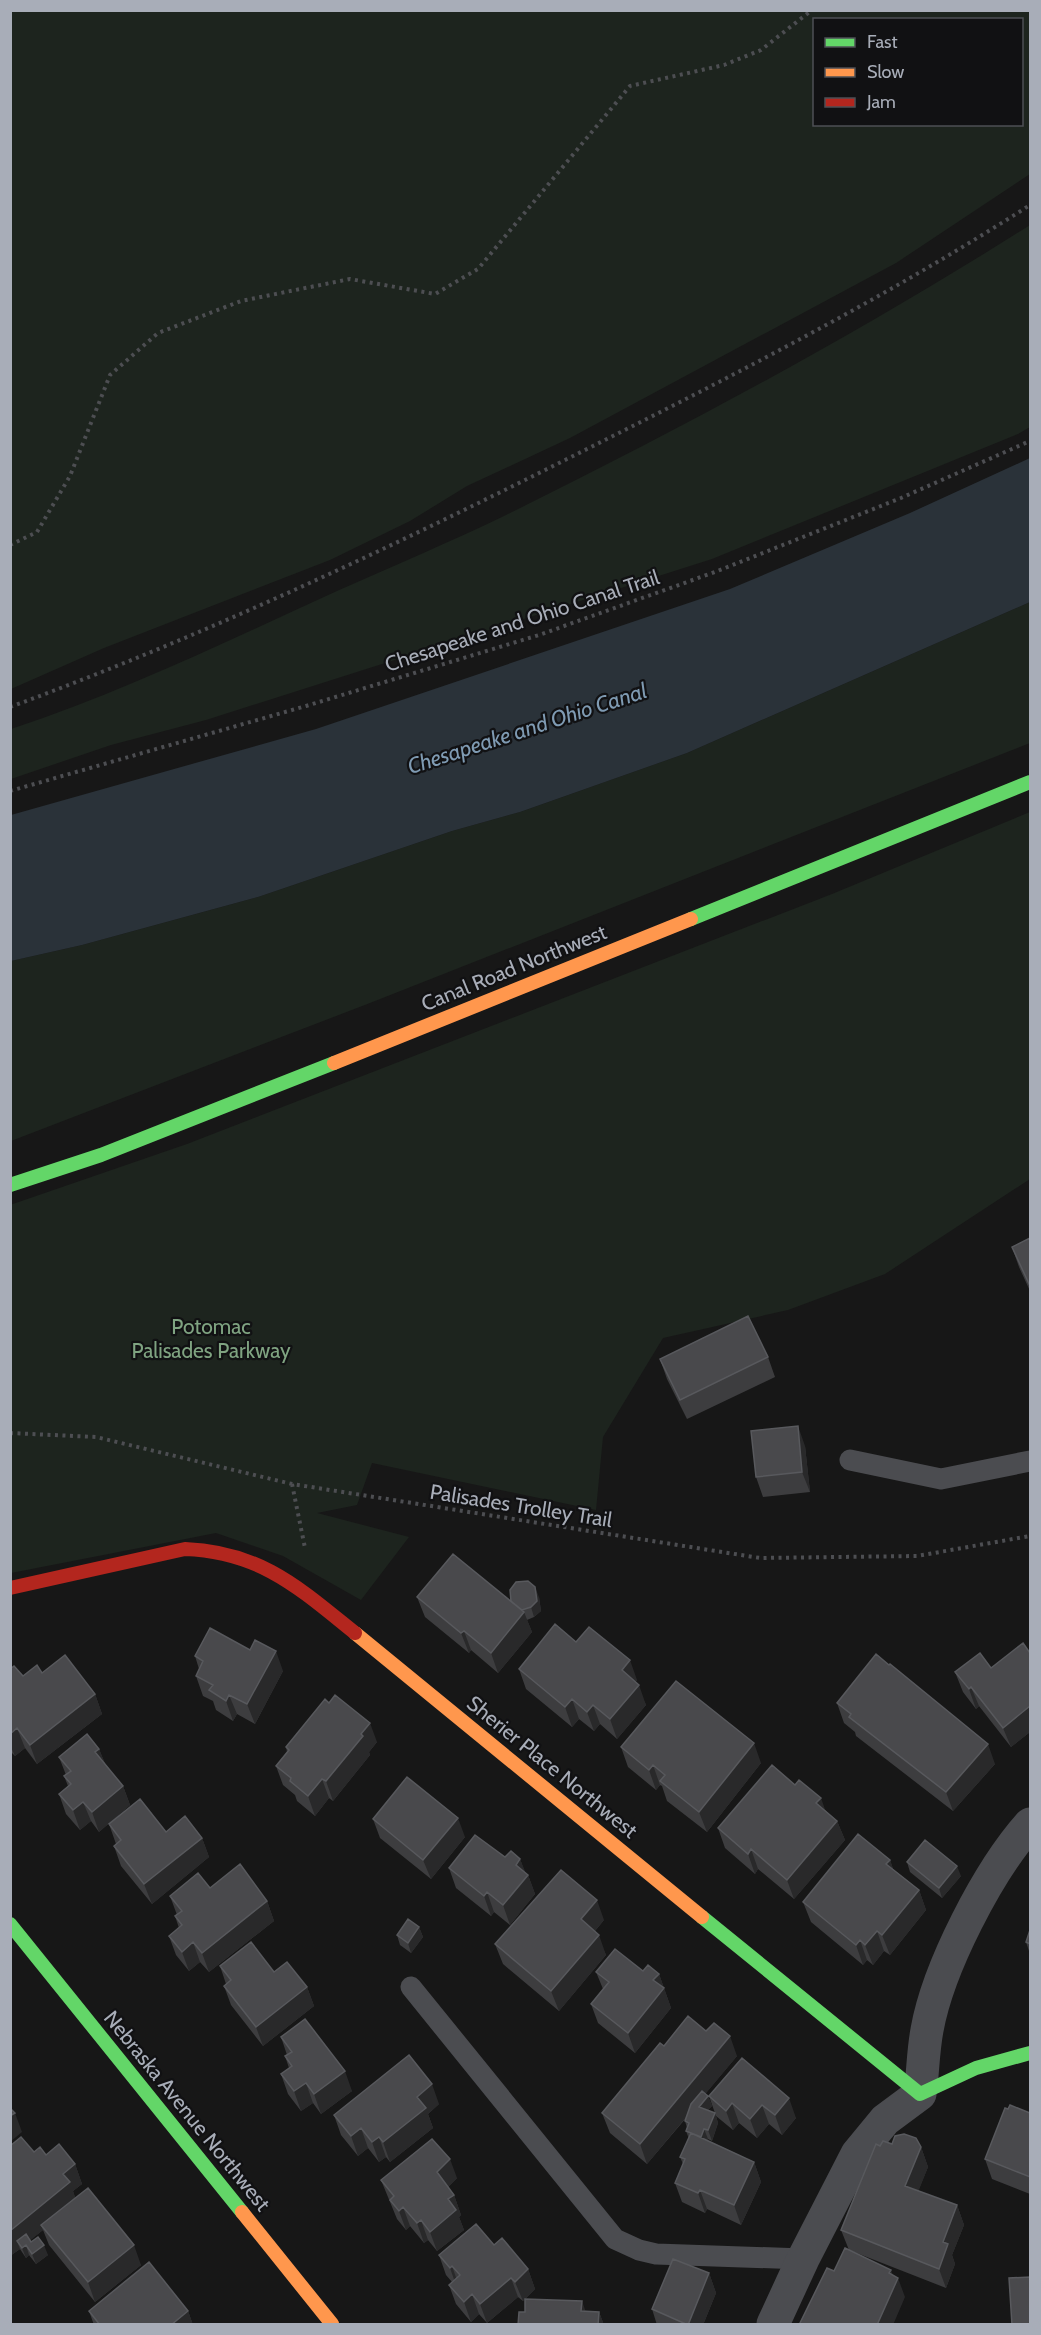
<svg xmlns="http://www.w3.org/2000/svg" width="1041" height="2335" font-family="Cabin,sans-serif">
<rect width="100%" height="100%" fill="#171717"/>
<path fill="#1d241e" fill-rule="evenodd" d="M11 10 1030 11V174L896 263 570 438 467 486 410 521 330 560 104 648 11 689ZM814 20H1022V124H814Z
M1030 225V427L1018 434 712 559 206 720 111 745 11 779V729C123 692 230 640 337 591 393 566 450 542 504 516 683 428 863 331 1030 225Z
M1030 602V743L370 1003 11 1141V961L82 945 258 897 452 831 520 812 687 753Z
M1030 812V1179L885 1274 788 1310 663 1338 603 1437 596 1510 372 1463 357 1505 317 1513 409 1537 361 1600 283 1556 216 1533 11 1573 10 1205 187 1144 832 894Z"/>
<path fill="#2a3239" d="M1030 458V602L687 753 520 812 452 831 258 897 82 945 11 961V815L316 729 730 589 910 513Z"/>
<g fill="none" stroke-linecap="round" stroke-linejoin="round">
<path stroke="#4d4e52" stroke-width="4" stroke-dasharray="3 4.5" stroke-linecap="butt" d="M10 545 37 532 70 476 110 375 158 333 241 301 350 279 435 294 478 269 630 86 724 65 761 50 812 10
M10 707C204 636 390 548 575 455 729 378 885 298 1030 205
M10 791 306 706 539 635 715 572 901 498 1030 441
M10 1433 96 1437 292 1484 760 1558 917 1556 1030 1536
M292 1484 305 1548"/>
<path stroke="#4b4c50" stroke-width="21" d="M850 1460 941 1479 1030 1461
M411 1987 615 2239 639 2250 656 2254 803 2259"/>
<path stroke="#4b4c50" stroke-width="33" d="M773 2324 803 2259 857 2154 885 2120 920 2094C923 2073 923 2051 927 2030 938 1968 988 1871 1030 1824"/>
<path stroke="#63d668" stroke-width="14" d="M691 919 1030 782
M10 1185 101 1155 334 1063
M702 1917 920 2094 976 2068 1030 2053
M10 1924 242 2212"/>
<path stroke="#ff974d" stroke-width="14" d="M334 1063 691 919
M355 1633 702 1917
M242 2212 332 2324"/>
<path stroke="#b3261e" stroke-width="14" d="M10 1588 185 1549C261 1552 299 1588 355 1633"/>
</g>
<path fill="#3d3d3f" d="M1030 1238V1291L1019 1267 1012 1247Z
M768 1357 775 1377 687 1419 667 1379 660 1359Z
M805 1446 810 1492 763 1497 756 1477Z
M417 1597 511 1601 539 1597 541 1611 534 1617 527 1620 532 1632 498 1673 471 1650 469 1653 425 1617Z
M576 1642 637 1680 635 1682 646 1705 617 1739 600 1724 594 1731 579 1719 572 1727 526 1689 519 1669Z
M1030 1653V1732L1011 1747 979 1706 976 1709 963 1692 955 1672 991 1668Z
M195 1656 283 1671 255 1724 237 1714 233 1721 216 1710 213 1701 203 1696 196 1676 199 1669Z
M10 1669 23 1676 95 1694 102 1714 37 1764 25 1748 15 1756 10 1751Z
M837 1703 995 1764 953 1811 856 1736 855 1732 844 1723Z
M377 1742 369 1752 370 1755 333 1801 329 1798 315 1816 297 1801 295 1795 283 1785 276 1766 287 1752 286 1747Z
M621 1747 761 1763 707 1832 667 1801 662 1786 660 1785 656 1790 628 1767Z
M99 1749 105 1764 123 1786 130 1805 99 1832 91 1821 80 1830 66 1814 59 1794 68 1786 64 1776 66 1775 59 1757Z
M825 1810 837 1821 845 1840 794 1899 758 1869 755 1874 725 1848 718 1828Z
M373 1819 465 1837 431 1879 380 1838Z
M109 1824 202 1838 209 1857 152 1904 121 1866 114 1846 116 1844Z
M505 1857 520 1859 525 1873 528 1875 535 1894 510 1925 494 1912 491 1916 456 1888 449 1868Z
M890 1860 893 1869 919 1890 926 1910 890 1955 884 1951 873 1965 867 1960 863 1965 811 1922 803 1902Z
M907 1862 961 1876 942 1898 910 1872Z
M210 1888 267 1901 274 1921 209 1972 200 1962 189 1971 176 1955 169 1936 179 1928 175 1916 177 1915 170 1896Z
M604 1920 595 1931 606 1955 559 2011 503 1964 495 1944Z
M419 1927 423 1937 411 1953 400 1945 397 1935Z
M1030 1930V1954L1026 1942Z
M220 1966 274 1972 307 1987 314 2006 263 2046 231 2005 224 1986 226 1984Z
M643 1971 659 1974 671 2008 635 2053 598 2023 591 2004 603 1989 596 1972Z
M281 2037 352 2091 321 2114 313 2103 301 2111 288 2094 281 2074 289 2068 285 2056 287 2055Z
M664 2046 737 2056 705 2094 708 2096 712 2106 708 2110 715 2113 718 2123 712 2141 708 2139 707 2140 754 2162 761 2182 741 2225 707 2209 705 2213 682 2202 675 2183 683 2164 680 2157 689 2139 686 2131 687 2128 685 2121 686 2118 647 2164 610 2133 602 2113Z
M742 2058 796 2118 782 2135 769 2124 757 2138 739 2123 733 2130 716 2116 709 2096Z
M439 2104 428 2114 433 2128 390 2162 386 2157 379 2162 368 2148 358 2156 341 2135 334 2115Z
M1030 2113V2194L992 2179 985 2159Z
M10 2146 46 2155 75 2164 82 2184 73 2191 75 2198 141 2265 95 2302 49 2245 43 2230 30 2240 48 2255 36 2264 29 2255 26 2258 20 2249 10 2256Z
M880 2146 921 2147 928 2167 918 2191 957 2205 964 2225 952 2255 955 2264 946 2288 849 2250 841 2230Z
M457 2178 448 2187 454 2195 461 2215 459 2217 464 2230 437 2251 428 2240 424 2243 410 2226 406 2230 397 2219 381 2180Z
M494 2245 528 2269 535 2289 525 2299 585 2311 599 2312 604 2325H518L525 2312V2299L523 2301 518 2297 487 2323 479 2314 471 2322 456 2304 449 2285 452 2282 446 2275 439 2255Z
M709 2273 716 2293 703 2325H657L652 2309Z
M89 2311H188L193 2325H94Z"/>
<path fill="#29292a" d="M798 1426 805 1446 810 1492 802 1472Z
M535 1587 539 1597 541 1611 534 1617 531 1607Z
M524 1612 532 1632 498 1673 491 1653Z
M464 1631 471 1650 469 1653 461 1633Z
M276 1651 283 1671 255 1724 247 1704Z
M630 1660 637 1680 629 1690 622 1670Z
M639 1685 646 1705 617 1739 610 1719Z
M971 1687 979 1706 976 1709 969 1689Z
M95 1694 102 1714 37 1764 30 1745Z
M229 1695 237 1714 233 1721 226 1701Z
M572 1699 579 1719 572 1727 565 1707Z
M593 1705 600 1724 594 1731 587 1712Z
M1030 1706V1732L1011 1747 1003 1728Z
M370 1723 377 1742 369 1752 370 1755 333 1801 326 1781Z
M17 1728 25 1748 15 1756 10 1745V1734Z
M754 1743 761 1763 707 1832 699 1812Z
M988 1744 995 1764 953 1811 946 1792Z
M99 1749 107 1768 95 1752Z
M653 1765 660 1785 656 1790 649 1770Z
M322 1779 329 1798 315 1816 308 1796Z
M123 1786 130 1805 99 1832 92 1812Z
M821 1798 828 1818 816 1803Z
M83 1802 91 1821 80 1830 73 1810Z
M458 1818 465 1837 431 1879 423 1860Z
M837 1821 845 1840 794 1899 787 1880Z
M202 1838 209 1857 152 1904 144 1884Z
M751 1849 758 1869 755 1874 748 1854Z
M520 1859 527 1876 528 1875 535 1894 510 1925 503 1905 516 1865Z
M890 1860 897 1880 886 1864Z
M957 1866 961 1876 942 1898 939 1888Z
M919 1890 926 1910 890 1955 882 1935Z
M487 1892 494 1912 491 1916 484 1896Z
M597 1900 604 1920 588 1939 581 1919Z
M267 1901 274 1921 209 1972 202 1953Z
M419 1927 423 1937 411 1953 408 1943Z
M877 1931 884 1951 873 1965 865 1945Z
M599 1935 606 1955 559 2011 551 1991Z
M860 1940 867 1960 863 1965 856 1945Z
M193 1942 200 1962 189 1971 182 1952Z
M659 1974 671 2008 635 2053 628 2033 653 1980Z
M307 1987 314 2006 263 2046 256 2027Z
M730 2036 737 2056 647 2164 640 2144Z
M345 2071 352 2091 321 2114 314 2094Z
M306 2083 313 2103 301 2111 294 2091Z
M432 2084 439 2104 428 2114 433 2128 390 2162 383 2142 417 2097Z
M708 2096 712 2106 702 2117 699 2107Z
M789 2098 796 2118 782 2135 775 2115Z
M732 2103 739 2123 733 2130 726 2111Z
M762 2105 769 2124 757 2138 750 2119Z
M15 2113 22 2132 10 2142V2116Z
M715 2113 718 2123 712 2141 708 2130Z
M361 2128 368 2148 358 2156 351 2136Z
M704 2129 708 2139 704 2147 701 2137Z
M379 2137 386 2157 379 2162 372 2142Z
M921 2147 928 2167 913 2205 905 2186Z
M450 2159 457 2178 444 2191 437 2172Z
M754 2162 761 2182 741 2225 734 2205Z
M75 2164 82 2184 73 2191 77 2202 41 2225 43 2230 22 2247 17 2241 20 2249 10 2256V2231L63 2174Z
M700 2190 707 2209 705 2213 698 2193Z
M454 2195 461 2215 459 2217 464 2230 437 2251 430 2232 448 2199Z
M957 2205 964 2225 952 2255 955 2264 946 2288 939 2269 943 2242Z
M403 2207 410 2226 406 2230 399 2211Z
M421 2220 428 2240 424 2243 417 2223Z
M26 2245 29 2255 26 2258 22 2248Z
M44 2245 48 2255 36 2264 32 2254Z
M134 2245 141 2265 95 2302 88 2282Z
M452 2266 459 2286 457 2288 450 2268Z
M528 2269 535 2289 523 2301 515 2282Z
M891 2270 896 2283 898 2278 905 2297 893 2325H877L889 2273Z
M709 2273 716 2293 703 2325H688Z
M511 2278 518 2297 487 2323 480 2304Z
M472 2294 479 2314 471 2322 464 2302Z
M582 2301 589 2321 581 2311Z
M188 2311 193 2325H171Z
M599 2312 604 2325H598Z"/>
<path fill="#49494c" stroke="#58595d" stroke-width="1.5" d="M1030 1238V1286L1012 1247Z
M748 1316 768 1357 680 1400 660 1359Z
M798 1426 802 1472 756 1477 751 1431Z
M453 1554 524 1612 491 1653 464 1631 461 1633 417 1597Z
M528 1581 535 1587 537 1601 531 1607 522 1610 511 1601 510 1590 516 1582Z
M555 1624 576 1642 589 1627 630 1660 622 1670 639 1685 610 1719 593 1705 587 1712 572 1699 565 1707 519 1669Z
M210 1628 250 1650 255 1640 276 1651 247 1704 229 1695 226 1701 209 1690 213 1685 196 1676 203 1661 195 1656Z
M1023 1643 1030 1653V1706L1003 1728 971 1687 969 1689 955 1672 980 1653 991 1668Z
M876 1654 889 1665 890 1664 988 1744 946 1792 849 1717 851 1714 837 1703Z
M65 1655 95 1694 30 1745 17 1728 10 1734V1669L14 1666 23 1676 37 1665 42 1673Z
M676 1681 754 1743 699 1812 660 1781 665 1775 653 1765 649 1770 621 1747Z
M335 1695 370 1723 361 1734 363 1736 326 1781 322 1779 308 1796 290 1781 291 1778 276 1766 289 1750 286 1747 325 1699 329 1703Z
M87 1734 99 1749 95 1752 123 1786 92 1812 83 1802 73 1810 59 1794 71 1784 64 1776 71 1771 59 1757Z
M772 1765 795 1785 799 1780 821 1798 816 1803 837 1821 787 1880 751 1849 748 1854 718 1828Z
M407 1777 458 1818 423 1860 373 1819Z
M140 1799 166 1832 185 1816 202 1838 144 1884 114 1846 121 1840 109 1824Z
M858 1834 890 1860 886 1864 919 1890 882 1935 877 1931 865 1945 860 1940 856 1945 803 1902Z
M475 1835 505 1857 511 1851 520 1859 516 1865 528 1875 503 1905 487 1892 484 1896 449 1868Z
M925 1840 957 1866 939 1888 907 1862Z
M240 1864 267 1901 202 1953 193 1942 182 1952 169 1936 182 1925 175 1916 182 1911 170 1896 198 1873 210 1888Z
M561 1870 597 1900 581 1919 599 1935 551 1991 495 1944Z
M408 1919 419 1927 408 1943 397 1935Z
M1030 1930V1944L1026 1942Z
M251 1942 274 1972 287 1962 307 1987 256 2027 224 1986 231 1980 220 1966Z
M615 1949 643 1971 648 1965 659 1974 653 1980 664 1988 628 2033 591 2004 609 1982 596 1972Z
M688 2016 706 2031 714 2023 730 2036 640 2144 602 2113 660 2043 664 2046Z
M305 2019 345 2071 314 2094 306 2083 294 2091 281 2074 292 2066 285 2056 292 2052 281 2037Z
M409 2055 432 2084 417 2097 426 2108 383 2142 379 2137 372 2142 361 2128 351 2136 334 2115Z
M742 2058 789 2098 775 2115 762 2105 750 2119 732 2103 726 2111 709 2096Z
M702 2091 708 2096 699 2107 715 2113 708 2130 704 2129 701 2137 686 2131 689 2123 685 2121 691 2104Z
M1010 2105 1030 2113V2177L985 2159 1005 2108 1008 2109Z
M10 2108 15 2113 10 2116Z
M691 2133 754 2162 734 2205 700 2190 698 2193 675 2183 685 2159 680 2157Z
M904 2134 916 2138 921 2147 905 2186 957 2205 943 2242 948 2244 939 2269 841 2230 876 2144 880 2146 883 2141 892 2144 895 2136Z
M21 2137 34 2152 40 2147 46 2155 59 2144 75 2164 63 2174 70 2182 10 2231V2146Z
M432 2139 450 2159 437 2172 454 2195 448 2199 456 2210 430 2232 421 2220 417 2223 403 2207 399 2211 390 2200 394 2196 381 2180Z
M88 2188 134 2245 88 2282 41 2225Z
M476 2224 494 2245 502 2238 528 2269 515 2282 511 2278 480 2304 472 2294 464 2302 449 2285 460 2275 452 2266 450 2268 439 2255Z
M26 2234 31 2242 38 2237 44 2245 32 2254 26 2245 22 2248 17 2241Z
M845 2248 891 2270 889 2273 898 2278 877 2325H799L827 2268 834 2271Z
M673 2259 709 2273 688 2325 652 2309Z
M149 2262 188 2311 171 2325H100L89 2311Z
M1030 2277V2325H1012L1009 2278Z
M525 2299 582 2301 581 2311 599 2312 598 2325H518L519 2312H525Z"/>
<g text-anchor="middle" stroke-width="4.5" stroke-linejoin="round" paint-order="stroke">
<g font-size="21" fill="#a8adb8" stroke="#111113">
<text transform="translate(522 621) rotate(-18)" y="7">Chesapeake and Ohio Canal Trail</text>
<text transform="translate(514 968) rotate(-22)" y="7">Canal Road Northwest</text>
<text transform="translate(521 1506) rotate(9)" y="7">Palisades Trolley Trail</text>
<text transform="translate(552 1767) rotate(39)" y="7">Sherier Place Northwest</text>
<text transform="translate(187 2111) rotate(51)" y="7">Nebraska Avenue Northwest</text>
</g>
<g font-size="21" fill="#7fa381" stroke="#111113">
<text x="211" y="1334">Potomac<tspan x="211" dy="24">Palisades Parkway</tspan></text>
</g>
<g font-size="22" font-style="italic" fill="#7f9bb3" stroke="#111113">
<text transform="translate(527 728) rotate(-18)" y="8">Chesapeake and Ohio Canal</text>
</g>
</g>
<rect width="1041" height="2335" fill="none" stroke="#a8adb8" stroke-width="24"/>
<rect x="813" y="18" width="210" height="108" fill="#111113" stroke="#4d4f55" stroke-width="1.5"/>
<rect x="825" y="38" width="30" height="9" fill="#63d668" stroke="#4d4f55" stroke-width="1.5"/>
<text x="867" y="48" font-size="18" fill="#a8adb8">Fast</text>
<rect x="825" y="68" width="30" height="9" fill="#ff974d" stroke="#4d4f55" stroke-width="1.5"/>
<text x="867" y="78" font-size="18" fill="#a8adb8">Slow</text>
<rect x="825" y="98" width="30" height="9" fill="#b3261e" stroke="#4d4f55" stroke-width="1.5"/>
<text x="867" y="108" font-size="18" fill="#a8adb8">Jam</text>
</svg>
